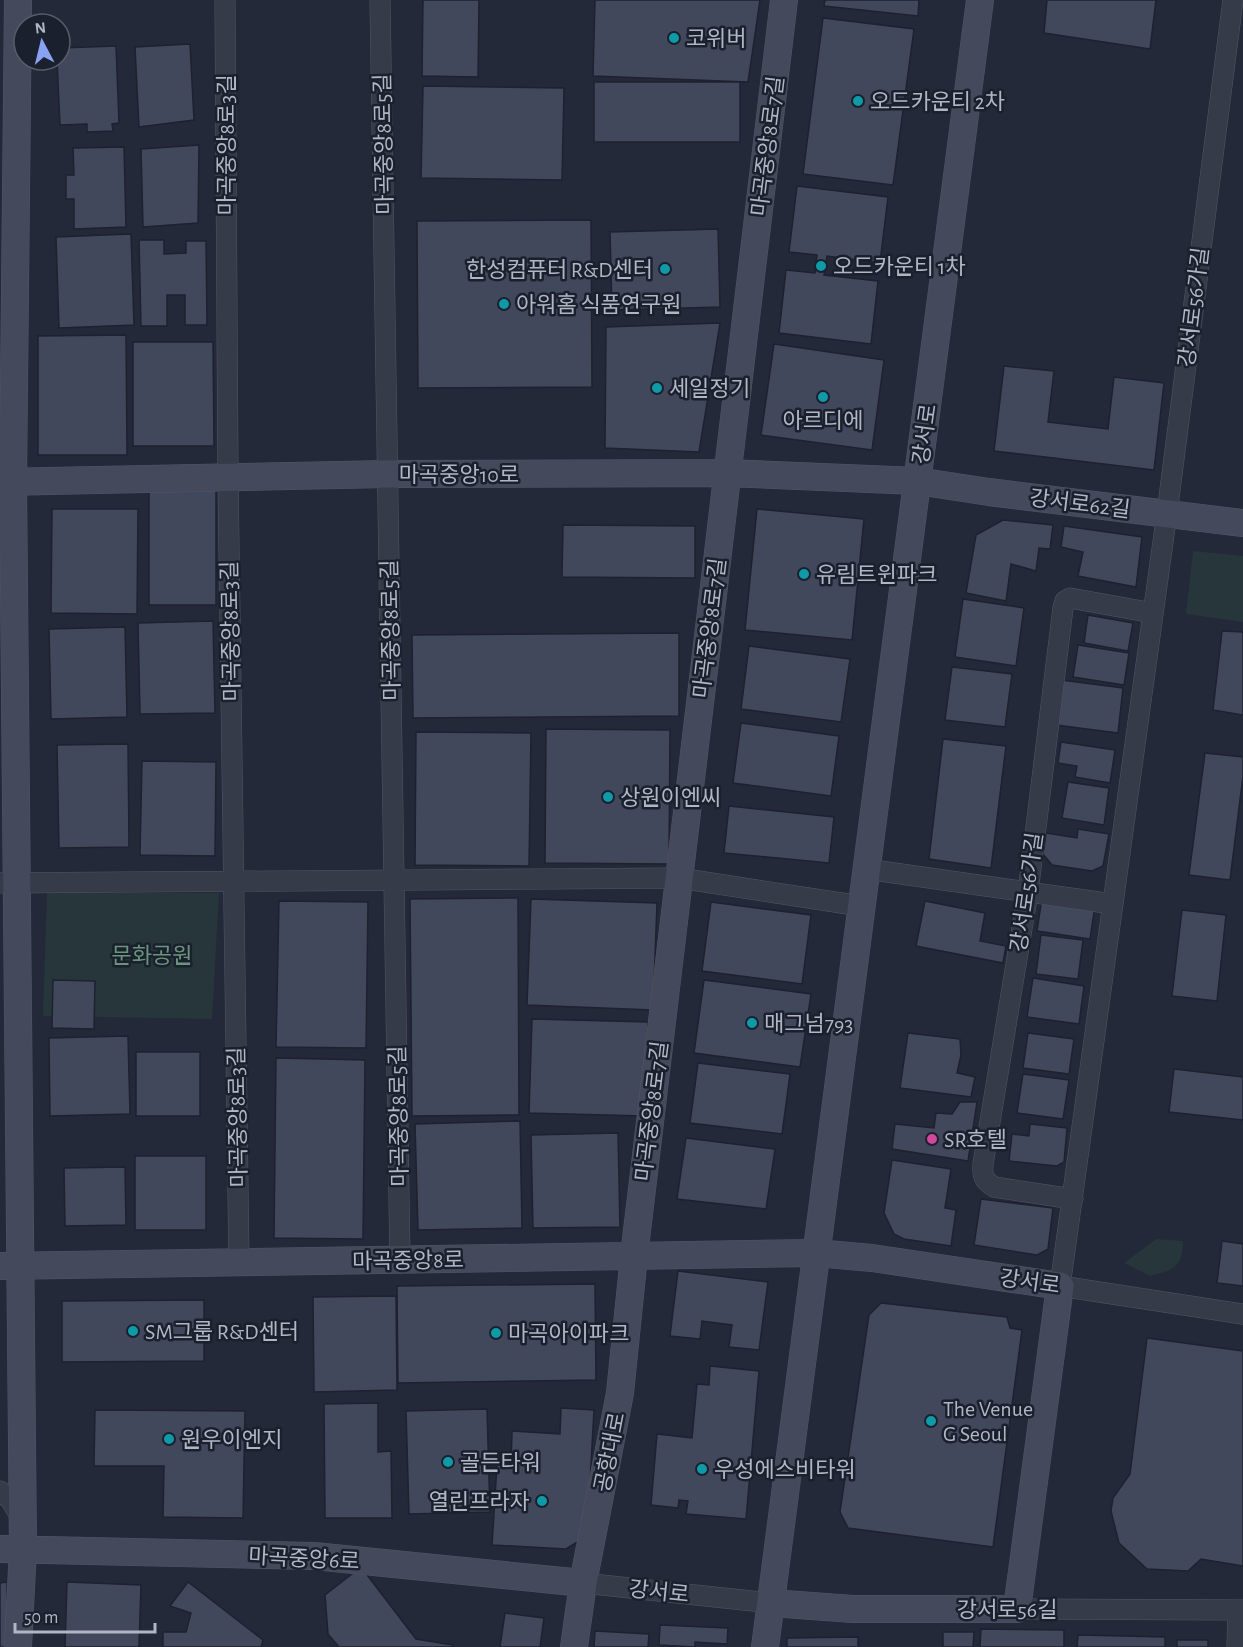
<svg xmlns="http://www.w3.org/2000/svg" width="1243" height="1647" font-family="'Alegreya Sans','Noto Sans KR',sans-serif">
<rect width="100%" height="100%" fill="#232939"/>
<path fill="#26363b" d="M1193 551 1243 556V622L1186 614Z
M47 893H219L212 1019 43 1016Z
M1156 1239 1183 1241C1182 1268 1174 1270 1150 1276L1124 1263Z"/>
<path fill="#42485b" stroke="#1d2230" stroke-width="1.5" d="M423 0H479L478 77 422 76Z
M595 0H760L748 82 593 76Z
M825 0H919L918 16 824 6Z
M1047 0H1156L1150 49 1044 33Z
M823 18 914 29 893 185 803 174Z
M190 44 194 120 139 127 135 47Z
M116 46 119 123 112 124 113 131 87 132V124L60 125 57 60H60V48Z
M594 82H740V142H594Z
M423 86 564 88 562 180 421 178Z
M199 145 198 223 143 227 141 149Z
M124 147 126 227 74 229V199H66V175H74L73 148Z
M797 186 888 197 880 263 827 256 824 275 878 281 871 344 779 333 786 270 815 273 817 255 789 252Z
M591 220 592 387 418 388 417 221Z
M718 229 720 307 612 310 610 232Z
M131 234 134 325 59 328 56 237Z
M139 240H164V254L186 253V241H206L207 325H185V295H167V326H141Z
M720 323 699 452 605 448 606 327Z
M126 335 127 455H38V336Z
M133 342H213L214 446H133Z
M774 344 884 360 872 450 761 435Z
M1004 366 1054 371 1048 422 1108 429 1114 377 1164 383 1154 470 994 451Z
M149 490H216V605H149Z
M52 509H138L137 614 51 613Z
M757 509 864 519 852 640 745 630Z
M1003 520 1053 525 1050 549 1039 548 1036 571 1011 564 1006 601 966 593 976 535Z
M563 525 695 526V578L562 577Z
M1064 526 1142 537 1136 587 1078 576 1083 552 1061 547Z
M963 599 1024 608 1016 666 955 657Z
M1088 615 1133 623 1128 651 1084 643Z
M213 621 215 713 140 714 138 623Z
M125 627 127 717 51 719 49 629Z
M1222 631 1243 632V715L1213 710Z
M679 633V716L413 718 412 635Z
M1078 645 1129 653 1124 685 1073 677Z
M749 646 850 659 841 722 741 709Z
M952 667 1012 674 1005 727 945 720Z
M1061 680 1123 688 1118 733 1056 725Z
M741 723 839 736 831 796 733 783Z
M546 729 670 730 669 864 545 863Z
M416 732 531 733 529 866 415 865Z
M943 739 1006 746 991 868 929 859Z
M1061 742 1115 750 1110 783 1075 777 1077 766 1058 763Z
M128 744 129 847 59 848 57 745Z
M1205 753 1243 757V776L1230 880 1189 875Z
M142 761 216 762 215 856 140 855Z
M1068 782 1109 788 1104 825 1062 818Z
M729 806 834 817 829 863 724 853Z
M1078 829 1109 834 1103 866 1092 871 1052 865 1043 854 1046 833 1077 838Z
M518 898 519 1115 412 1116 410 899Z
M1042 898 1095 906 1090 939 1037 931Z
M531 899 657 903 653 1010 527 1005Z
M279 901 368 902 366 1048 276 1047Z
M925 901 985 913 980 941 1006 946 1003 963 916 946Z
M711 902 811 915 802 984 702 971Z
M1182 910 1226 915 1217 1001 1172 996Z
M1041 935 1083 940 1078 979 1036 974Z
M1033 978 1084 986 1079 1024 1027 1017Z
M53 980 95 981 94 1029 52 1028Z
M704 980 811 994 800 1067 694 1053Z
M532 1019 648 1022 645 1116 529 1113Z
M908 1033 960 1039 961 1055 957 1073 975 1077 971 1097 900 1088Z
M1028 1033 1074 1039 1069 1074 1023 1068Z
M128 1036 130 1114 50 1116 49 1038Z
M136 1052H200V1116H136Z
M276 1058 365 1060 363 1239 274 1238Z
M698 1063 790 1074 782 1134 690 1123Z
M1174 1069 1243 1077V1120L1169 1112Z
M1023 1074 1069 1080 1063 1119 1017 1113Z
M960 1102H977L968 1161 892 1149 895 1124 934 1128 936 1113 952 1114Z
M520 1121 522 1228 418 1230 415 1124Z
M1030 1124 1067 1128 1064 1162 1057 1166 1009 1161 1012 1134 1029 1136Z
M618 1133 620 1227 533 1228 531 1135Z
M686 1138 775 1149 766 1209 677 1199Z
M135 1156H206V1230H135Z
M892 1160 951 1169 945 1208 956 1210 951 1246 904 1239 894 1234 884 1213Z
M125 1167 126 1225 65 1226 64 1168Z
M981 1199 1053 1208 1048 1249 1037 1255 974 1245Z
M1222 1241 1243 1244V1286L1217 1283Z
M678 1271 768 1282 759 1350 729 1347 732 1325 702 1321 700 1339 670 1336Z
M595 1284 596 1380 398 1383 397 1286Z
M396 1296 397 1390 314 1392 313 1297Z
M204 1300V1361L62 1362V1301Z
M881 1303 1007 1317 1010 1328 1022 1330 993 1547 848 1528 840 1512 869 1315Z
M1147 1338 1243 1351V1566L1201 1559 1188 1571 1147 1569 1119 1543 1111 1511 1113 1498 1130 1474Z
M710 1366 759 1371 746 1519 686 1514 688 1501 679 1500 678 1508 651 1505 657 1434 692 1438 697 1384 709 1385Z
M378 1403V1452L391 1451 392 1518H325L324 1404Z
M561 1408 594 1410 587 1536 566 1549 492 1545 497 1465 511 1466 512 1431 560 1434Z
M487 1409 490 1512 409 1514 406 1411Z
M95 1410 245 1411 243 1518 163 1517 164 1466H94Z
M361 1567 416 1639 453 1645 452 1647H339L328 1634 325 1595Z
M7 1582 8 1647H0V1583Z
M67 1582 141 1585 139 1647H65Z
M188 1582 263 1640 261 1647H163V1632H186L191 1613 170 1606Z
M505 1613 544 1618 540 1647H500Z
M660 1625 728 1628 727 1644 695 1642V1647L659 1645Z
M981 1629 1064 1630V1647H980Z
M595 1631 649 1634 648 1647H594Z
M943 1632H974L973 1647H943Z
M1078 1635 1165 1637V1647H1077Z
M858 1637V1647H787V1638Z
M1177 1640H1208V1647H1177Z"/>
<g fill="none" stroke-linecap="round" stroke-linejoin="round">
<g stroke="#515664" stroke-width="21">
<path id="street" d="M225 0 228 477 239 1262
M380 0 400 1260
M1233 0 1167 513 1060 1286 1243 1314
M866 869 1113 904
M0 883 679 878 861 906
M1073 1199 994 1187C984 1180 982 1177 983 1164L1028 892 1063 608 1065 601 1070 598 1153 613
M0 1491 10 1499 22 1519
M583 1583 771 1603
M1017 1609 1243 1610
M1237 1647 1238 1610"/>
</g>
<g stroke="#515664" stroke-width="28">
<path id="secondary" d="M18 0 13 482 23 1549 18 1647
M0 482 387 474 728 473 917 481 989 492 1243 523
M0 1266 816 1253 872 1258 1060 1286 1017 1609H853L771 1603
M0 1549 314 1556 583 1583
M574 1647 583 1583 620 1393 634 1256 784 0
M765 1647 980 0"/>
</g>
<use href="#street" stroke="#363b49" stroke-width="20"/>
<use href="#secondary" stroke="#444a5c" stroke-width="27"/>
</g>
<g fill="#0f9aa8" stroke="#1b202e" stroke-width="2">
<circle cx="674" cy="38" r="6"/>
<circle cx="858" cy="101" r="6"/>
<circle cx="821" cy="266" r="6"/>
<circle cx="665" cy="269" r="6"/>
<circle cx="504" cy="304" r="6"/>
<circle cx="657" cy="388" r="6"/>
<circle cx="823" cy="397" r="6"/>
<circle cx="804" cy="574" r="6"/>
<circle cx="608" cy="797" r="6"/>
<circle cx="752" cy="1023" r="6"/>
<circle cx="133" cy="1331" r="6"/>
<circle cx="496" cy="1333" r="6"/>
<circle cx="931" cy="1421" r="6"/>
<circle cx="169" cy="1439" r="6"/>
<circle cx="448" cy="1462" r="6"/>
<circle cx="702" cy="1469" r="6"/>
<circle cx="542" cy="1501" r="6"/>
</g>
<circle fill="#d1479c" stroke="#1b202e" stroke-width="2" cx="932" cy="1139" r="6"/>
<g text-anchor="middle" stroke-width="5" stroke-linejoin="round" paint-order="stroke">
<g font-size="22" fill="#b1b6c5" stroke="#1b202e" text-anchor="start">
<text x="686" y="46">코위버</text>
<text x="870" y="109">오드카운티 2차</text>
<text x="833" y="274">오드카운티 1차</text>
<text x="653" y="277" text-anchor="end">한성컴퓨터 R&amp;D센터</text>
<text x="516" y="312">아워홈 식품연구원</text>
<text x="669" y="396">세일정기</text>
<text x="823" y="428" text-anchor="middle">아르디에</text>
<text x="816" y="582">유림트윈파크</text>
<text x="620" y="805">상원이엔씨</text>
<text x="764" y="1031">매그넘793</text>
<text x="944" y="1147">SR호텔</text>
<text x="145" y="1339">SM그룹 R&amp;D센터</text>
<text x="508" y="1341">마곡아이파크</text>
<text x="943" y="1416">The Venue<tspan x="943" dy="25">G Seoul</tspan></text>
<text x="181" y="1447">원우이엔지</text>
<text x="460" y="1470">골든타워</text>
<text x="714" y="1477">우성에스비타워</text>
<text x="530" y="1509" text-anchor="end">열린프라자</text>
</g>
<g font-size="22" fill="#b1b6c5" stroke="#1b202e">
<text transform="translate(383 144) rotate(-91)" y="8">마곡중앙8로5길</text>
<text transform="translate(226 145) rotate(-90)" y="8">마곡중앙8로3길</text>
<text transform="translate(767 146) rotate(-83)" y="8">마곡중앙8로7길</text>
<text transform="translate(1193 307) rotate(-83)" y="8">강서로56가길</text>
<text transform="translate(924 434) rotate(-82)" y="8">강서로</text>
<text x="459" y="482">마곡중앙10로</text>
<text transform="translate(1080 503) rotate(7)" y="8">강서로62길</text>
<text transform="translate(709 628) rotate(-83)" y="8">마곡중앙8로7길</text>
<text transform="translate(390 630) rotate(-91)" y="8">마곡중앙8로5길</text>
<text transform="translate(230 631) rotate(-91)" y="8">마곡중앙8로3길</text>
<text transform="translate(1026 892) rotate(-82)" y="8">강서로56가길</text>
<text transform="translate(651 1111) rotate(-83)" y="8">마곡중앙8로7길</text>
<text transform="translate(398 1116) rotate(-91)" y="8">마곡중앙8로5길</text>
<text transform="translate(237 1117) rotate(-91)" y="8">마곡중앙8로3길</text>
<text transform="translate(408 1260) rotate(-1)" y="8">마곡중앙8로</text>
<text transform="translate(1030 1281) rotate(8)" y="8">강서로</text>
<text transform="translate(609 1452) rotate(-79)" y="8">공항대로</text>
<text transform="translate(304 1558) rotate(3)" y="8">마곡중앙6로</text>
<text transform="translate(659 1591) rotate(6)" y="8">강서로</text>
<text x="1007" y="1617">강서로56길</text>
</g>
<g font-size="22" fill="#69957a" stroke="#1b202e">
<text x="152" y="963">문화공원</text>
</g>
</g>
<g transform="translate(42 42) rotate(353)"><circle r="28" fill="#1b202e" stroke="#575c6a" stroke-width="1.5"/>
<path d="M0-4.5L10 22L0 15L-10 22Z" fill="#89a2f3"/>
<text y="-9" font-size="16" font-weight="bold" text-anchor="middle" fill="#b1b6c5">N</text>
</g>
<path d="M15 1623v9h140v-9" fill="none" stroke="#b1b6c5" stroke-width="3"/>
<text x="24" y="1623" font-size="18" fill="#b1b6c5" stroke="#1b202e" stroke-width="4.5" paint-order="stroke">50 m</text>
</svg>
